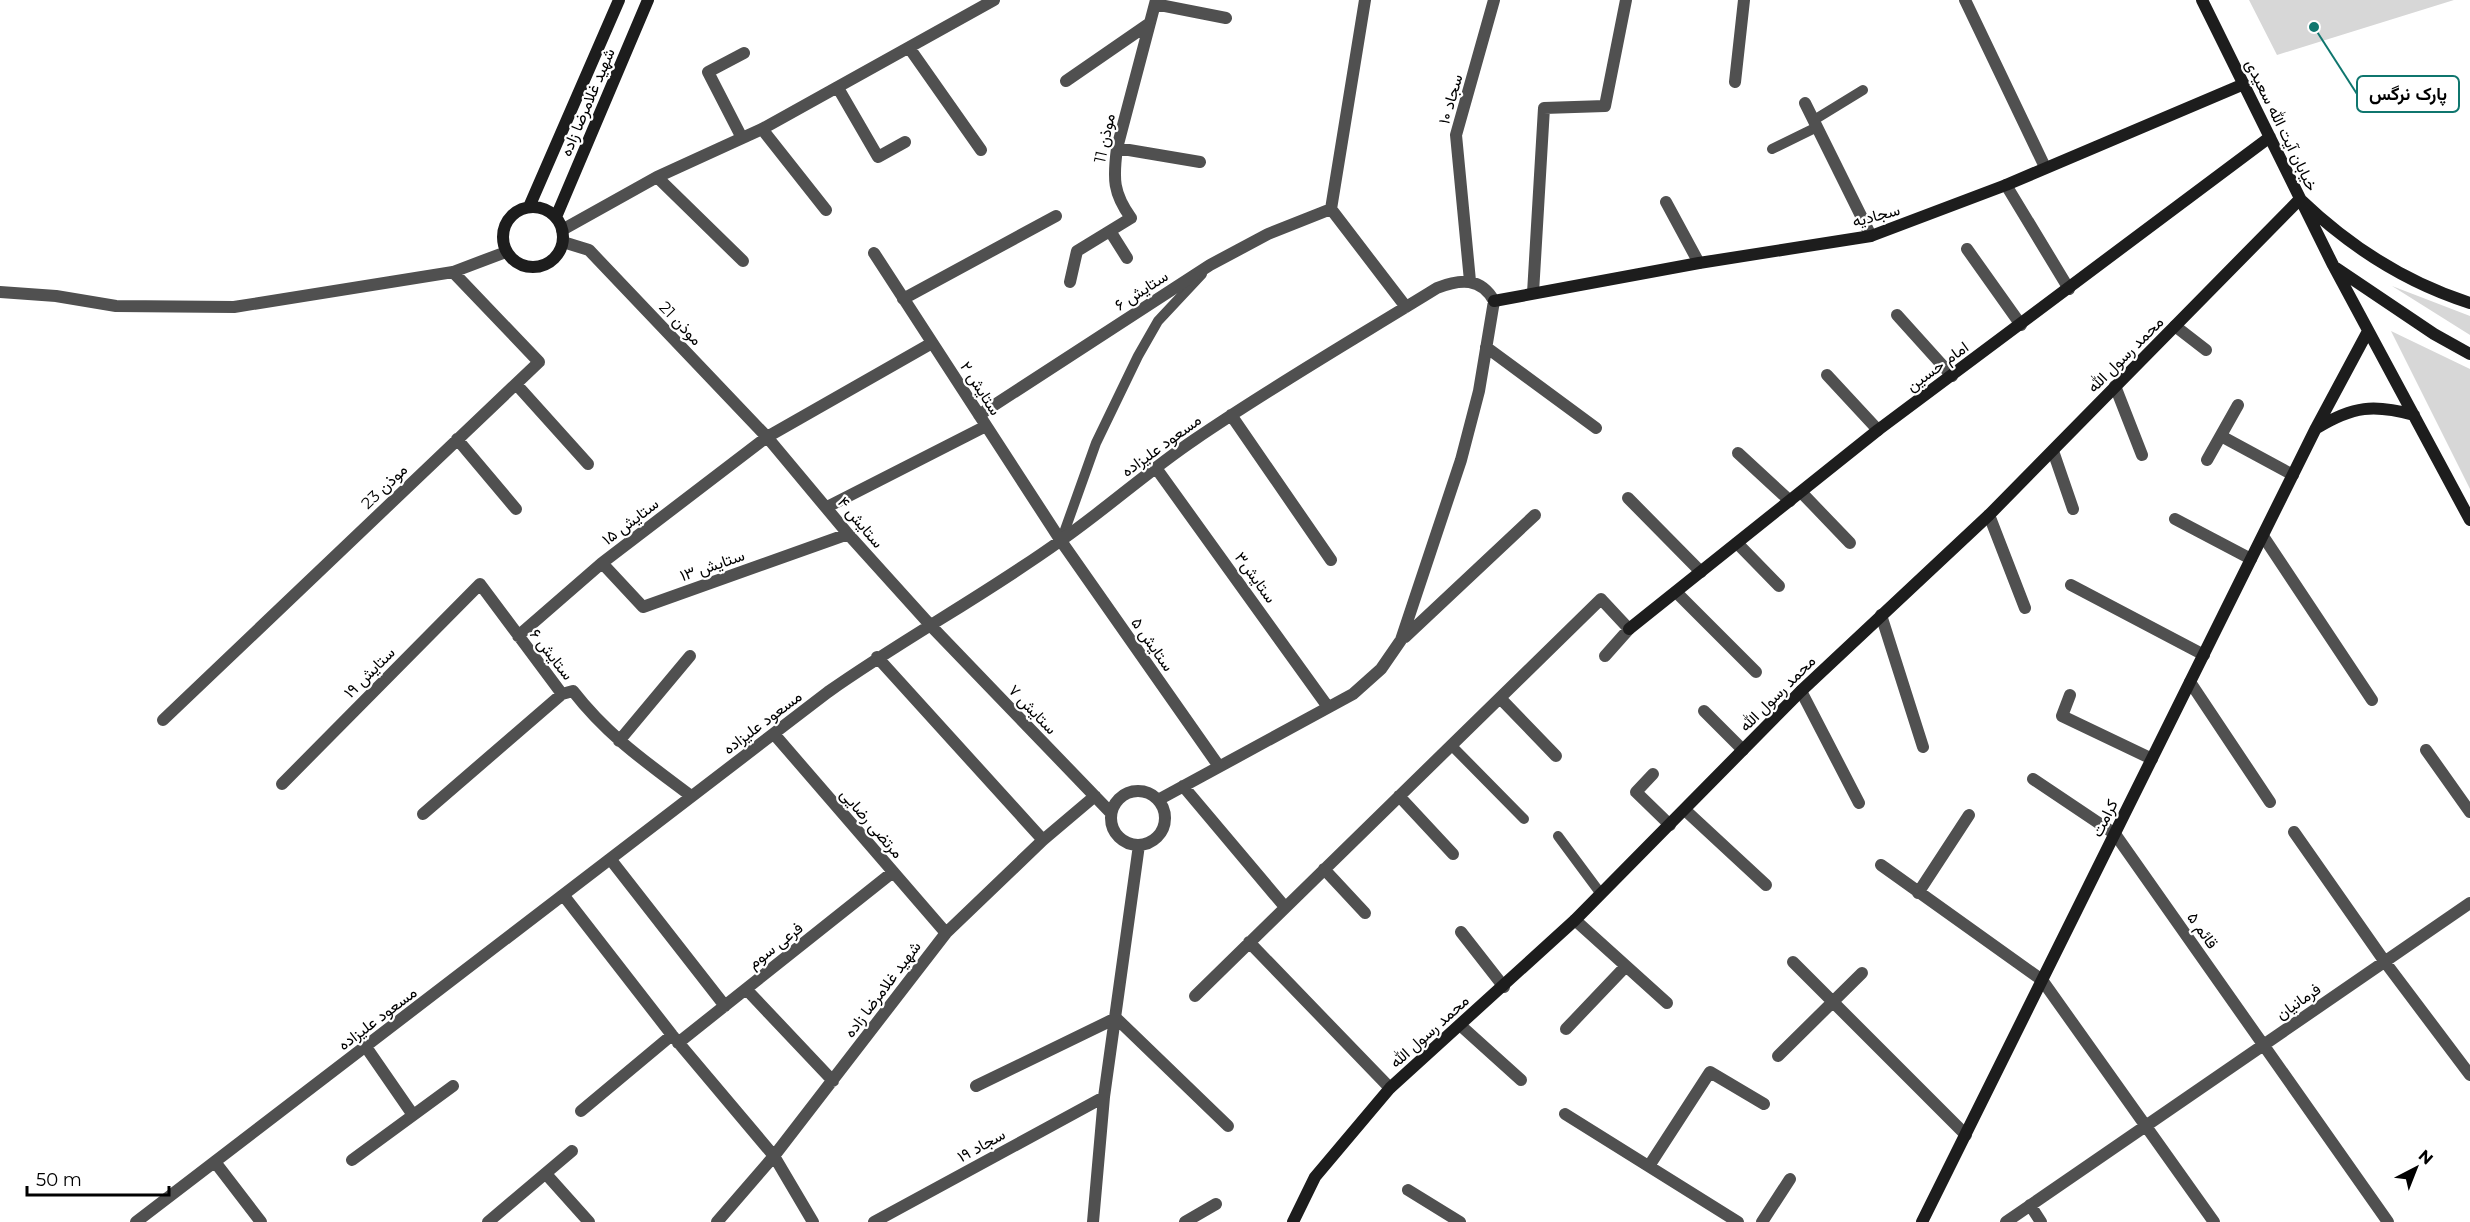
<svg xmlns="http://www.w3.org/2000/svg" width="2470" height="1222" font-family="Montserrat,Vazirmatn,sans-serif">
<rect width="100%" height="100%" fill="#fff"/>
<path fill="#d7d7d7" d="M2249 0H2454L2277 55Z
M2392 286 2470 316V335Z
M2391 331 2470 369V489Z"/>
<g fill="none" stroke-linecap="round" stroke-linejoin="round">
<path stroke="#505050" stroke-width="10" d="M1814 120 1863 90
M1772 149 1817 127
M1061 541 1096 443 1138 356 1158 321 1202 274
M1451 745 1524 819
M1558 836 1601 894"/>
<path stroke="#505050" stroke-width="12" d="M1965 0 2045 167
M1155 4 1226 18
M910 49 981 150
M1066 81 1150 23
M1735 82 1744 0
M838 88 878 157 905 142
M1805 103 1871 236
M762 129 826 210
M742 138 708 72 744 53
M1117 148 1200 162
M657 177 743 261
M2006 185 2069 289
M1666 202 1699 263
M1331 209 1365 0
M1331 209 1406 307
M562 230 657 177 762 129 994 0
M1110 231 1127 258
M563 242 589 250 767 437 848 534 932 627 1111 813
M1967 249 2021 325
M874 253 1061 541 1218 765
M1470 281 1456 135 1494 0
M1070 282 1077 251 1131 218C1113 193 1113 179 1117 148L1156 0
M0 292 56 296 116 306 234 307 453 272 506 252
M1533 293 1544 108 1605 106 1626 0
M903 299 1056 216
M1897 315 1952 376
M2175 326 2206 350
M1486 347 1596 428
M1827 375 1878 430
M516 384 588 464
M2115 386 2142 455
M979 415 1210 265 1268 234 1331 209
M1231 415 1331 560
M2221 436 2293 475
M457 439 516 509
M2053 451 2073 509
M1738 453 1790 501
M2207 460 2238 405
M1156 468 1328 707
M1801 492 1850 543
M1628 498 1701 572
M827 507 986 426
M1989 515 2025 608
M2175 519 2251 559
M2263 536 2372 700
M1737 543 1779 586
M602 563 643 607 848 534
M2071 585 2204 655
M1676 592 1756 672
M1881 615 1923 747
M518 636 602 563 767 437 932 343
M1405 637 1535 515
M877 657 1043 840
M2190 682 2270 802
M1801 691 1859 803
M2070 695 2062 716 2152 759
M1500 698 1556 756
M1704 711 1743 750
M163 720 539 362 453 272
M774 734 946 933
M619 741 690 656
M2426 750 2470 812
M1653 774 1636 792 1670 825
M2033 779 2115 834 2388 1222
M282 784 480 584 562 694 573 691C608 736 646 762 691 796
M1183 786 1285 907
M1111 818a27 27 0 1 1 54 0a27 27 0 1 1-54 0Z
M1399 796 1453 854
M1685 810 1766 885
M423 814 562 694
M2294 832 2385 962 2470 1075
M611 860 725 1006
M1881 865 2042 980 2214 1222
M1324 869 1365 913
M1918 893 1969 815
M564 896 672 1035 774 1156 813 1222
M1575 920 1667 1003
M1461 932 1504 987
M1249 942 1390 1088
M1793 962 1966 1135
M746 989 833 1081
M1195 996 1601 599 1629 629 1605 656
M1460 1025 1521 1080
M1566 1029 1626 966
M678 1043 893 872
M366 1047 413 1115
M1778 1056 1862 973
M976 1086 1116 1018 1228 1126
M581 1111 672 1035
M1565 1114 1738 1222
M352 1160 453 1086
M215 1162 261 1222
M1649 1166 1710 1072 1764 1104
M546 1174 589 1222
M1408 1190 1460 1222
M2030 1205 2041 1222
M136 1222 828 692C903 639 985 595 1060 541 1106 509 1148 471 1194 440 1273 386 1356 338 1437 288 1460 279 1481 277 1494 301L1479 391 1461 460 1401 640 1381 669 1353 694 1158 800
M488 1222 572 1151
M717 1222 774 1156 946 933 1043 840 1095 796
M874 1222 1104 1097
M1093 1222 1104 1097 1139 845
M1185 1222 1216 1204
M1762 1222 1790 1179
M2006 1222 2470 903"/>
<path stroke="#1d1d1d" stroke-width="12" d="M2202 0 2333 265 2470 520
M529 207 619 0
M503 237a30 30 0 1 1 60 0a30 30 0 1 1-60 0Z
M556 217 648 0
M2336 268 2434 334 2470 354
M1494 301 1699 263 1871 236 2006 185 2244 84
M2317 428C2353 406 2374 404 2414 415
M1629 629 1878 430 2270 137
M1293 1222 1315 1177 1390 1088 1575 920 1801 691 1989 515 2300 199C2350 247 2404 282 2470 303
M1922 1222 2316 428 2368 331"/>
</g>
<g text-anchor="middle" stroke-width="4.5" stroke-linejoin="round" paint-order="stroke">
<g font-size="16" fill="#000" stroke="#fff">
<text transform="translate(1450 99) rotate(-74)" y="6">سجاد ۱۰</text>
<text transform="translate(587 102) rotate(-67)" y="6">شهید غلامرضا زاده</text>
<text transform="translate(2282 125) rotate(64)" y="6">خیابان آیت الله سعیدی</text>
<text transform="translate(1104 138) rotate(-78)" y="6">موذن 11</text>
<text transform="translate(1876 215) rotate(-15)" y="6">سجادیه</text>
<text transform="translate(1141 290) rotate(-33)" y="6">ستایش ۶</text>
<text transform="translate(681 323) rotate(46)" y="6">موذن 21</text>
<text transform="translate(2125 354) rotate(-45)" y="6">محمد رسول الله</text>
<text transform="translate(1937 366) rotate(-36)" y="6">امام حسین</text>
<text transform="translate(981 388) rotate(57)" y="6">ستایش ۲</text>
<text transform="translate(1161 445) rotate(-36)" y="6">مسعود علیزاده</text>
<text transform="translate(384 486) rotate(-44)" y="6">موذن 23</text>
<text transform="translate(630 521) rotate(-37)" y="6">ستایش ۱۵</text>
<text transform="translate(861 522) rotate(50)" y="6">ستایش ۴</text>
<text transform="translate(712 565) rotate(-19)" y="6">ستایش ۱۳</text>
<text transform="translate(1256 577) rotate(54)" y="6">ستایش۳</text>
<text transform="translate(1153 644) rotate(55)" y="6">ستایش ۵</text>
<text transform="translate(552 654) rotate(52)" y="6">ستایش ۶</text>
<text transform="translate(369 672) rotate(-45)" y="6">ستایش ۱۹</text>
<text transform="translate(1777 693) rotate(-45)" y="6">محمد رسول الله</text>
<text transform="translate(1033 709) rotate(46)" y="6">ستایش ۷</text>
<text transform="translate(762 722) rotate(-37)" y="6">مسعود علیزاده</text>
<text transform="translate(2104 818) rotate(-64)" y="6">کرامت</text>
<text transform="translate(872 823) rotate(49)" y="6">مرتضی رضایی</text>
<text transform="translate(2203 930) rotate(55)" y="6">قائم ۵</text>
<text transform="translate(775 945) rotate(-38)" y="6">فرعی سوم</text>
<text transform="translate(882 989) rotate(-53)" y="6">شهید غلامرضا زاده</text>
<text transform="translate(2298 1001) rotate(-35)" y="6">فرمانیان</text>
<text transform="translate(377 1018) rotate(-37)" y="6">مسعود علیزاده</text>
<text transform="translate(1429 1031) rotate(-42)" y="6">محمد رسول الله</text>
<text transform="translate(981 1145) rotate(-29)" y="6">سجاد ۱۹</text>
</g>
</g>
<path fill="none" stroke="#0f766e" stroke-width="2" d="M2314 27L2357 94"/>
<circle fill="#0f766e" stroke="#fff" stroke-width="2" cx="2314" cy="27" r="6"/>
<rect fill="#fff" stroke="#0f766e" stroke-width="2" x="2357" y="76" width="102" height="36" rx="6"/>
<g font-size="18" text-anchor="middle" font-weight="bold" fill="#000">
<text x="2408" y="100">پارک نرگس</text>
</g>
<g transform="translate(2416 1168) rotate(42)" stroke="#ffffff" stroke-width="4.5" paint-order="stroke">
<path d="M0-4.5L10 22L0 15L-10 22Z" fill="#000000"/>
<text y="-9" font-size="16" font-weight="bold" text-anchor="middle" fill="#000000">N</text>
</g>
<path d="M27 1186v9h142v-9" fill="none" stroke="#000000" stroke-width="3"/>
<text x="36" y="1186" font-size="18" fill="#000000" stroke="#ffffff" stroke-width="4.5" paint-order="stroke">50 m</text>
</svg>
